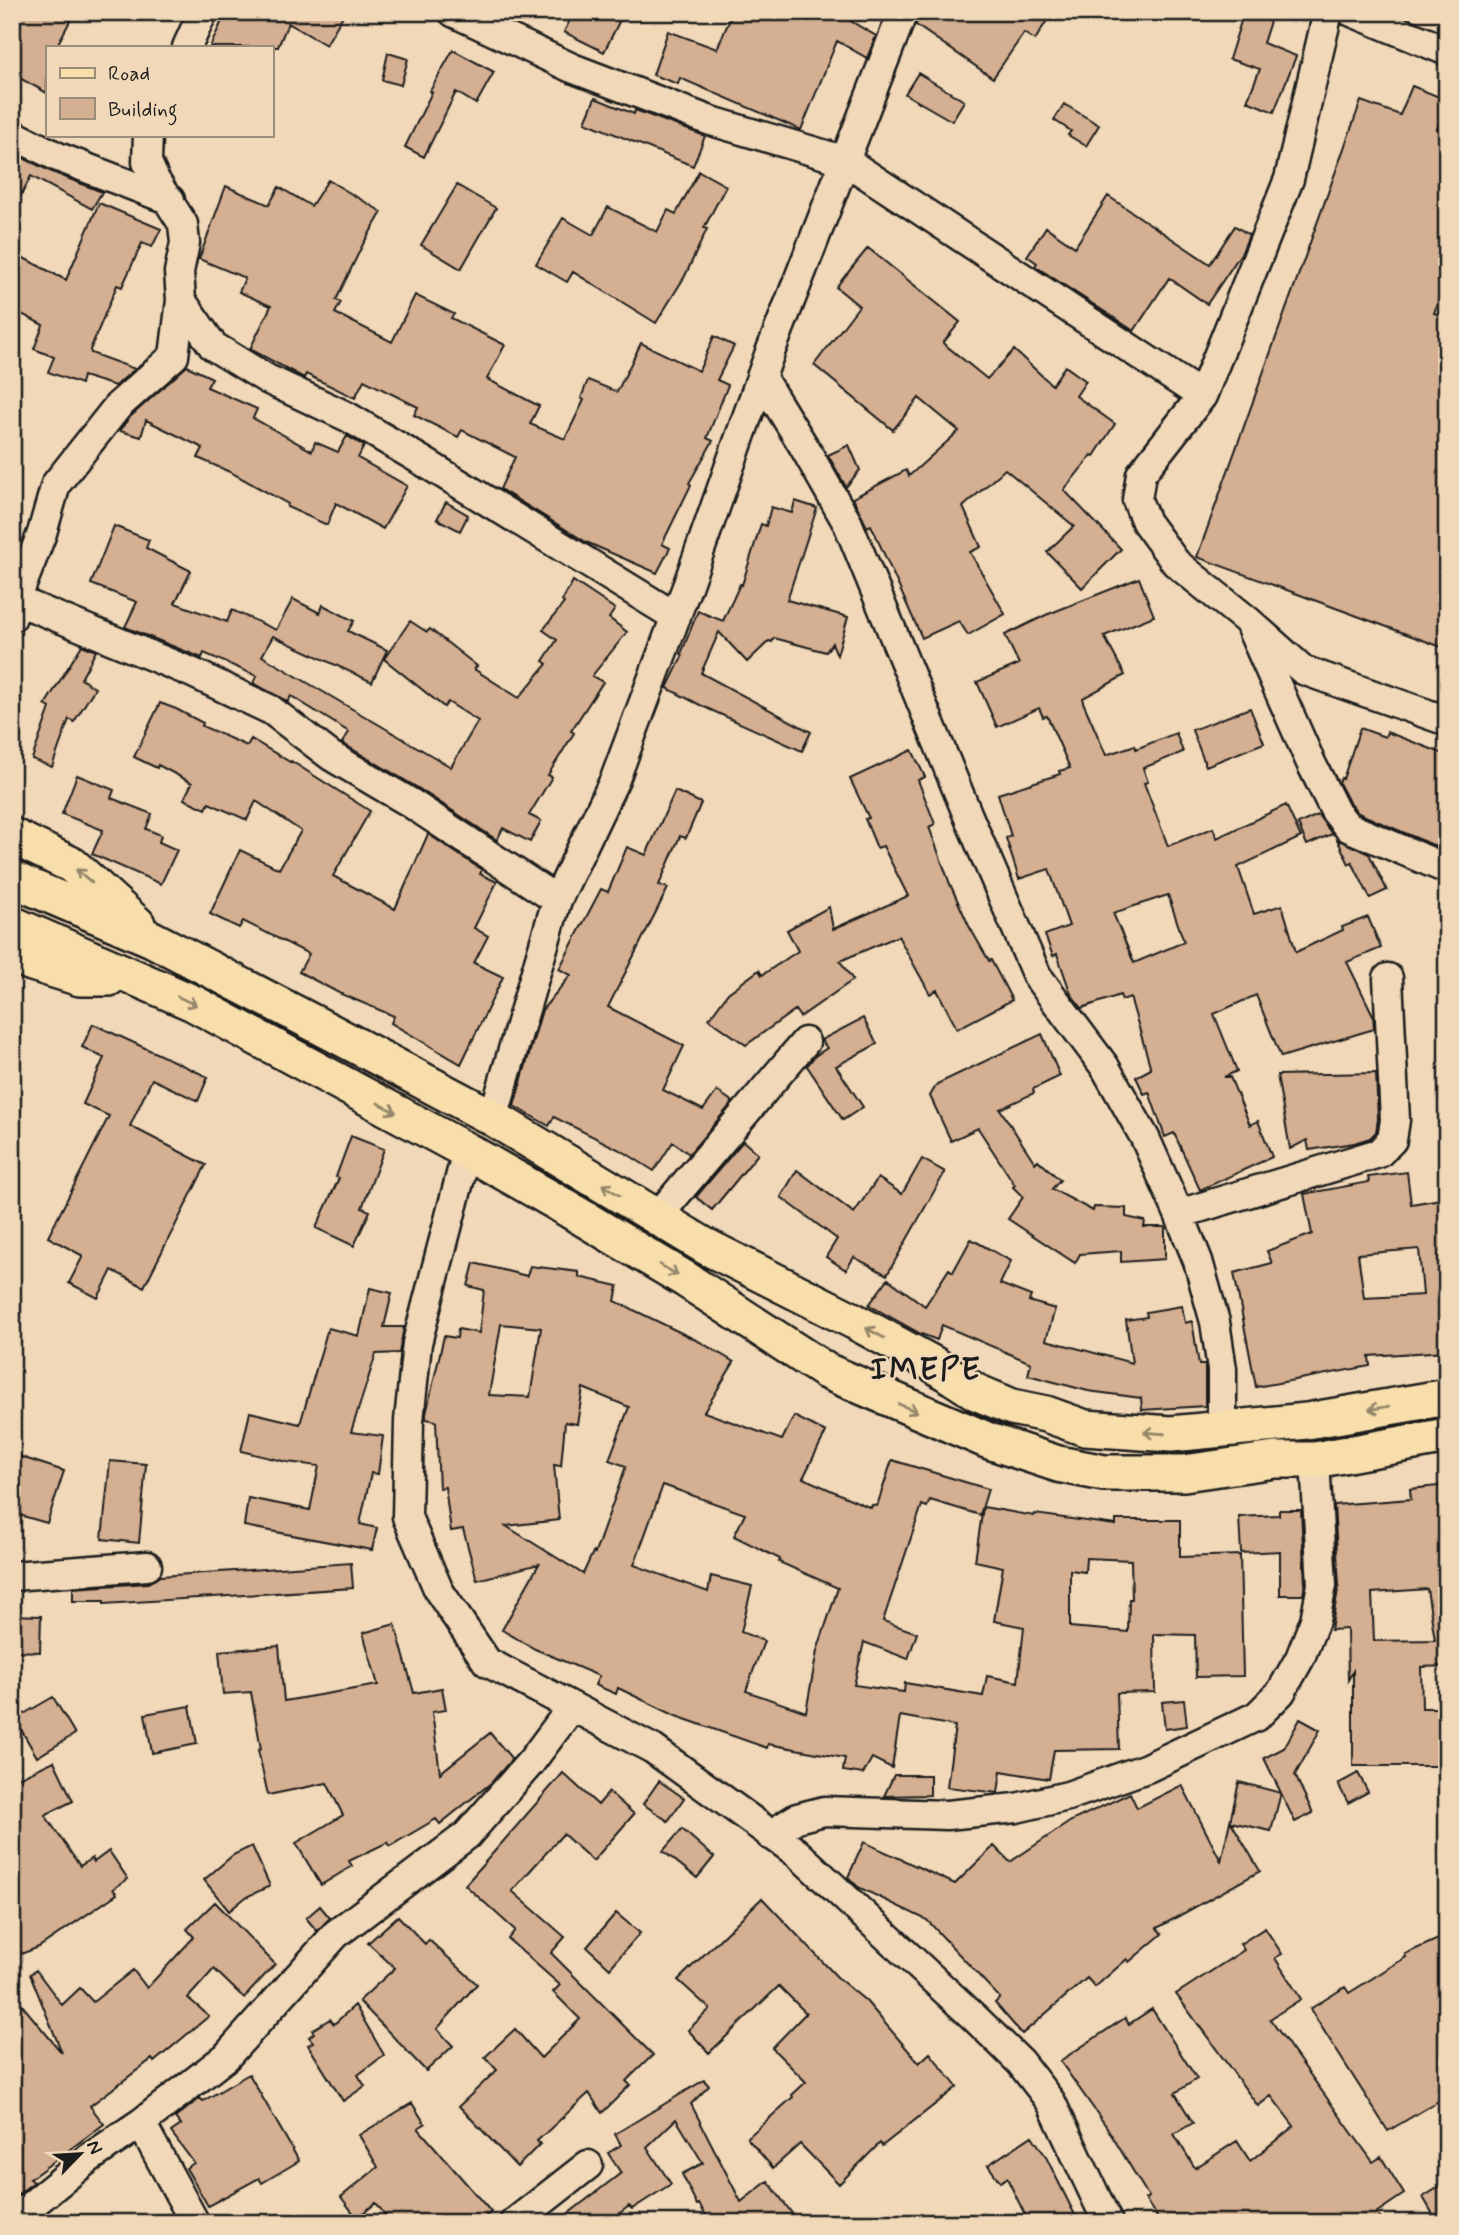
<svg xmlns="http://www.w3.org/2000/svg" width="1459" height="2235" font-family="Mynerve,sans-serif">
<rect width="100%" height="100%" fill="#f0d8b8"/>
<filter id="ink" filterUnits="userSpaceOnUse"><feTurbulence type="fractalNoise" baseFrequency=".0143" numOctaves="2"/><feDisplacementMap in="SourceGraphic" scale="14" xChannelSelector="R" yChannelSelector="G"/><feConvolveMatrix kernelMatrix="1 2 1 2 8 2 1 2 1" color-interpolation-filters="sRGB"/></filter>
<g filter="url(#ink)">
<path fill="#d5af91" stroke="#1c1c1c" stroke-width="2" fill-rule="evenodd" d="M12 12H75L56 47H47V93L12 74Z
M226 12H345L326 45 288 23 278 47H210Z
M574 12H624L604 52 564 32Z
M733 12H835L876 36 867 58 837 41 801 130 680 78 678 84 653 75 668 31 717 49Z
M919 12H1052L1035 40 1024 33 993 78 916 25Z
M1244 12H1273L1263 43 1296 56 1274 112 1247 101 1260 69 1229 59Z
M453 50 494 72 476 104 456 92 424 157 405 147 432 92 430 91Z
M388 53 408 59 401 85 382 80Z
M918 73 964 101 952 121 905 94Z
M1412 86 1447 100 1437 129 1447 133V277L1434 313 1447 317V649L1197 557 1361 101 1400 115Z
M595 98 634 114 635 110 705 136 693 166 585 122Z
M1064 104 1099 125 1086 146 1068 135 1071 131 1054 120Z
M17 155 52 172 102 192 92 209 31 176 12 213V165Z
M699 171 726 186 704 228 707 229 685 276 656 323 573 272 567 282 536 264 563 218 593 235 608 207 657 232 668 210 676 214Z
M328 180 382 212 362 246 336 300 341 302 335 313 392 342 415 295 454 314 451 318 505 345 487 379 539 406 530 424 565 439 584 400 581 398 588 380 617 392 641 343 699 371 714 336 734 346 717 380 728 385 707 438 713 441 689 483 691 485 662 544 670 548 657 573 586 542 500 489 515 457 462 430 458 437 414 415 418 407 364 380 355 398 306 374 304 378 250 349 271 306 239 292 245 278 199 259 226 186 269 205 279 187 311 206Z
M457 185 496 208 461 269 421 245Z
M1108 196 1210 264 1235 226 1249 235 1242 252 1207 304 1169 278 1134 331 1035 266 1037 263 1027 256 1046 227 1075 247Z
M99 203 161 229 152 247 142 243 122 287 117 285 90 350 91 353 135 369 115 386 83 376 81 384 48 372 54 357 34 349 43 325 12 309V252L66 280Z
M868 248 960 322 943 343 987 379 1014 350 1052 385 1065 366 1086 381 1076 396 1115 424 1094 456 1092 455 1064 490 1121 549 1082 588 1047 552 1074 526 1005 469 963 507 981 547 970 552 1005 614 968 635 959 621 922 638 871 525 867 527 853 498 906 470 909 476 959 431 919 398 893 430 814 365 859 306 836 287Z
M187 366 212 378 207 387 257 409 253 418 312 451 315 442 338 452 347 436 364 446 358 458 407 486 383 529 336 503 327 525 287 507 288 504 232 473 198 458 203 448 146 420 141 437 120 431 130 417Z
M849 445 860 470 846 487 828 455Z
M795 501 817 508 787 600 848 617 837 655 832 643 826 652 774 638 772 642 769 641 747 662 719 632 701 673 811 732 802 751 702 706 667 688 683 655 681 654 698 611 723 621 740 584 742 585 761 524 766 526 771 507 792 513Z
M446 502 468 515 460 531 437 519Z
M114 526 149 540 146 548 191 571 175 603 227 622 232 610 276 630 293 599 320 613 323 605 354 621 348 631 387 650 372 682 273 636 262 656 451 767 478 721 448 702 444 707 384 659 410 621 427 632 430 629 477 666 474 669 519 698 547 664 543 661 557 640 543 630 564 603 562 601 573 581 615 609 609 618 627 632 592 676 603 682 571 731 574 733 548 775 552 777 529 815 541 821 530 842 503 828 497 840 418 788 342 743 349 732 291 696 288 702 253 683 257 676 204 653 202 658 125 627 137 602 91 584Z
M1139 578 1154 616 1104 636 1125 675 1083 698V702L1106 755 1135 745 1136 749 1176 733 1183 752 1143 768 1148 782 1144 783 1168 846 1213 828 1217 838 1286 805 1301 837 1238 867 1254 914 1282 905 1296 952 1343 930 1342 927 1368 917 1381 948 1347 962 1373 1015 1374 1029 1281 1057 1256 995 1214 1014 1237 1071 1224 1077H1230L1250 1125 1258 1121 1272 1157 1200 1190 1174 1133 1165 1137 1149 1092 1144 1094 1136 1077 1151 1069 1130 997 1122 1000 1120 995 1082 1008 1071 994 1057 954 1053 956 1045 935 1069 926 1049 869 1019 879 1006 838 1011 836 998 794 1060 774 1059 771 1070 768 1047 716 1043 717 1039 708 997 727 977 682 1019 664 1005 635 1046 615ZM1168 895 1184 942 1134 963 1113 913Z
M82 645 96 651 81 679 95 688 74 722 69 719 52 767 32 759 50 708 45 705Z
M160 703 176 709 203 723 202 726 247 746 251 739 290 762 291 761 370 811 333 876 395 909 428 834 482 870 480 874 497 882 474 928 488 936 474 963 503 977 461 1064 391 1023 394 1016 339 993 299 972 309 954 243 921 239 928 210 914 240 850 279 869 301 831 256 801 247 820 209 803 206 809 184 799 192 783 158 765 157 768 134 757Z
M1250 708 1264 743 1206 766 1192 730Z
M1360 728 1385 737 1387 732 1447 755V851L1358 813 1349 802 1339 783 1341 778 1343 779Z
M912 750 925 777 918 780 935 824 929 827 950 884 969 926 989 961 991 960 1012 1000 957 1029 937 990 930 994 898 936 840 961 853 980 800 1017 795 1010 746 1045 709 1019 728 993 759 970 762 975 798 951 787 930 829 907 833 929 908 896 883 846 877 848 865 819 869 818 850 779Z
M77 775 114 790 111 798 152 814 146 829 161 835 159 842 177 850 161 884 92 854 103 830 62 814Z
M675 791 701 803 686 838 680 836 659 885 668 888 608 1007 684 1046 663 1090 703 1110 717 1091 733 1102 689 1154 673 1142 654 1171 624 1152 554 1117 549 1126 514 1106 542 1010 571 975 559 969 601 889 608 892 627 847 646 855Z
M1318 815 1332 834 1307 845 1298 824Z
M1337 839 1369 854 1387 890 1370 898 1352 862 1349 864Z
M863 1018 877 1044 836 1066 863 1107 843 1120 807 1066 815 1056 827 1048 821 1040Z
M93 1024 208 1077 198 1101 152 1079 130 1126 206 1165 144 1287 112 1270 98 1298 69 1283 83 1256 48 1237 109 1116 83 1104 104 1058 82 1047Z
M1042 1034 1060 1076 1033 1089 1034 1093 1000 1109 1035 1163 1038 1160 1060 1180 1052 1189 1093 1211 1094 1207 1126 1208V1217L1145 1221 1144 1227H1165V1259L1121 1262V1251L1080 1254 1075 1263 1008 1219 1023 1197 1013 1187 1015 1185 978 1128 951 1141 930 1096 937 1084Z
M1376 1073 1378 1119 1376 1132 1370 1138 1354 1143 1309 1150 1307 1140 1290 1149 1277 1075Z
M351 1136 384 1149 362 1208 370 1211 354 1246 316 1228 339 1178 336 1177Z
M743 1141 758 1154 712 1210 696 1197Z
M922 1159 945 1172 887 1275 854 1257 846 1270 826 1257 837 1239 781 1197 797 1170 854 1213 878 1178 902 1194Z
M1407 1172 1411 1204 1447 1198V1351L1369 1356 1370 1366 1256 1387 1234 1273 1272 1263 1267 1251 1312 1234 1304 1194 1369 1182 1368 1177ZM1419 1249 1423 1295 1364 1298 1358 1254Z
M971 1239 1011 1261 1000 1284 1031 1296 1029 1301 1055 1309 1046 1340 1132 1363 1126 1320 1147 1317 1146 1312 1182 1306 1185 1323 1192 1321 1199 1365H1205V1406L1142 1410 1141 1398 1088 1391 1028 1375 1031 1363 942 1325 937 1340 921 1334 869 1305 888 1279 925 1306 949 1269 953 1272Z
M474 1263 527 1276 530 1266 579 1272V1277L618 1286 615 1301 700 1342 734 1362 704 1412 782 1440 794 1416 826 1432 803 1478 871 1508 872 1505 877 1506 892 1460 988 1489 980 1515 930 1500 927 1507 922 1505 883 1621 917 1633 908 1659 864 1642 854 1685 904 1692 905 1683 983 1696 987 1676 1018 1682 1024 1627 994 1621 1003 1567 975 1561 983 1507 1034 1516 1035 1514 1116 1525V1520H1180V1557L1240 1555 1243 1676 1196 1677 1195 1635 1154 1634 1155 1692 1117 1693 1119 1749 1054 1750 1049 1779 1001 1771 998 1793 947 1787 955 1726 900 1716 892 1768 872 1758 863 1774 843 1771 845 1758 768 1744 767 1748 676 1716 618 1688 616 1694 595 1685 599 1676 535 1649 502 1630 539 1564 477 1580 463 1529 451 1531 445 1487 439 1488 436 1421 426 1419V1414L444 1336 457 1338 458 1329 479 1333 484 1290 468 1286ZM501 1324 541 1328 530 1397 489 1395ZM583 1388 629 1407 609 1460 626 1466 595 1553 593 1552 583 1574 506 1526 559 1520 554 1465 561 1466 565 1422 577 1424ZM663 1485 745 1514 734 1536 780 1559 779 1562 838 1588 817 1651 806 1712 746 1691 764 1641 741 1632 752 1586 711 1576 708 1592 634 1565ZM1086 1558 1131 1560 1132 1599H1129L1128 1632 1070 1627V1570L1085 1572Z
M370 1288 392 1293 384 1327H404L399 1353 376 1354 351 1432 383 1436 378 1474 371 1473 360 1524 377 1528 372 1550 244 1526 248 1498 310 1510 319 1466 287 1462 241 1451 250 1412 300 1424 328 1328 359 1336Z
M12 1454 64 1471 47 1523 12 1513Z
M110 1461 146 1464 139 1543 102 1539Z
M1447 1485V1666L1421 1667 1422 1708H1444V1766H1353V1671L1348 1680 1347 1629 1331 1630 1339 1584 1334 1505 1411 1499 1410 1489ZM1427 1589 1435 1640 1374 1641 1372 1593Z
M1279 1510H1301L1305 1584 1303 1595H1280V1551L1241 1553 1239 1517 1279 1515Z
M351 1563 353 1588 104 1604V1601H73V1588L148 1583 160 1576Z
M12 1615 41 1616 40 1652 12 1651Z
M395 1624 414 1693 442 1688 446 1710 432 1712 440 1773 490 1733 512 1759 491 1783 440 1824 436 1819 390 1846 388 1842 349 1861 352 1866 321 1885 296 1843 343 1815 327 1783 268 1795 258 1750 261 1749 251 1692 223 1694 219 1651 279 1646 284 1701 378 1685 363 1633Z
M53 1697 75 1734 37 1757 15 1719Z
M1184 1700 1187 1726 1165 1729 1162 1702Z
M190 1706 197 1744 152 1753 145 1714Z
M1300 1719 1320 1730 1295 1775 1313 1813 1295 1822 1281 1793 1271 1831 1231 1822 1260 1871 1157 1928 1162 1934 1129 1962 1127 1959 1095 1987 1087 1978 1022 2034 995 2003 1000 1998 927 1920 858 1887 848 1877 864 1842 955 1884 994 1846 1010 1862 1071 1821 1130 1793 1137 1808 1182 1785 1221 1861 1239 1782 1281 1793 1264 1758 1284 1748Z
M54 1761 73 1801 45 1815 80 1866 92 1858 94 1862 109 1851 128 1879 113 1889 117 1894 39 1947 21 1954 12 1932V1781Z
M563 1773 598 1805 609 1792 634 1814 593 1861 563 1834 512 1891 565 1937 551 1953 653 2055 626 2081 630 2085 602 2113 589 2093 537 2141 540 2144 517 2167 459 2106 497 2070 485 2057 515 2029 541 2058 580 2019 553 1992 560 1985 508 1939 515 1930 465 1885Z
M1358 1773 1368 1792 1348 1803 1338 1784Z
M894 1775H930V1795L884 1796Z
M659 1781 684 1798 668 1821 643 1804Z
M682 1829 714 1857 697 1878 663 1851Z
M252 1846 270 1886 246 1897 229 1911 204 1880 233 1855Z
M762 1898 839 1979 866 2001 919 2063 930 2053 957 2087 882 2146 880 2143 839 2184 800 2144 773 2168 747 2138 793 2097 792 2095 806 2082 772 2048 806 2013 779 1986 709 2053 688 2030 710 2009 678 1980Z
M215 1902 275 1964 244 1998 214 1969 188 1998 209 2016 154 2062 152 2059 90 2106 104 2124 30 2179 34 2182 18 2194 15 2192 12 2194V1993L62 2053 30 1974 36 1970 62 2005 80 1988 93 2002 133 1970 147 1988 194 1937 187 1929Z
M320 1906 330 1918 317 1931 306 1918Z
M616 1913 640 1933 610 1968 587 1947Z
M398 1916 425 1944 429 1940 477 1984 437 2029 453 2046 426 2071 359 2001 395 1968 368 1943Z
M1265 1928 1282 1954 1275 1958 1301 1999 1270 2019 1373 2162 1381 2157 1404 2194 1376 2213 1384 2223H1161L1145 2199 1149 2197 1106 2126 1060 2061 1125 2018 1129 2024 1152 2009 1197 2079 1175 2093 1193 2123 1174 2134 1195 2168 1237 2141 1250 2161 1294 2126 1271 2096 1258 2106 1176 1994 1244 1950 1240 1944Z
M1447 1935V2096L1388 2131 1310 2009 1345 1987 1349 1993 1406 1957 1405 1954Z
M355 2005 384 2055 358 2075 365 2086 343 2101 308 2045 313 2042 309 2037 314 2033 312 2030 330 2019 334 2024Z
M249 2074 299 2161 262 2183 259 2178 208 2206 186 2168 194 2163 171 2132 181 2125 175 2118 200 2098 203 2101Z
M704 2080 709 2086 691 2104 741 2202 768 2181 799 2223H711L699 2204 697 2205 682 2174 703 2163 676 2119 647 2147 671 2184 632 2209 629 2206 607 2223H556L621 2173 608 2153 621 2145 615 2134Z
M412 2103 425 2124 418 2128 491 2212 478 2223H391L376 2203 357 2218 341 2197 378 2167 359 2135Z
M1032 2136 1045 2155 1079 2223H1029L1007 2178 1000 2182 988 2165Z
M1447 2182V2223H1438L1423 2197Z"/>
<g fill="none" stroke-linecap="round" stroke-linejoin="round">
<g stroke="#1c1c1c" stroke-width="33">
<path id="minor" d="M453 12 572 68 708 120 846 161 1202 396
M1328 12 1289 179 1202 396 1141 474 1137 500 1146 522 1176 563 1248 621 1303 670 1447 721
M1352 12 1447 51
M187 47 203 12
M12 134 58 157 170 200
M181 300 213 346 267 379 348 417 424 462 676 617
M761 377 803 445 848 524 969 818 1037 976 1105 1067 1145 1138 1179 1214 1198 1261 1215 1322 1222 1369V1430
M16 600 193 673 271 710 331 756 409 802 557 900
M12 617 16 600 42 533 56 484 118 406 174 356 181 300 179 272 185 243 183 224 155 180 147 162 148 135
M1252 630 1311 763 1335 811 1348 827 1447 869
M493 1118 557 900 615 779 688 584 769 355 903 12
M467 1151 417 1343 409 1421 407 1517 439 1591 487 1662 653 1749 797 1853 976 2019 1020 2062 1051 2102 1108 2223
M1179 1214 1379 1153 1392 1140 1395 1120 1388 978
M657 1217 805 1042
M12 1576 147 1566
M770 1835 797 1818 824 1811 947 1815 1016 1808 1068 1796 1147 1768 1257 1716 1281 1692 1300 1658 1315 1620 1322 1585 1315 1460
M141 2123 195 2223
M12 2221 88 2159 141 2123 226 2057 336 1934 467 1835 531 1762 572 1707
M514 2223 588 2165"/>
</g>
<g stroke="#1c1c1c" stroke-width="40">
<path id="major" d="M12 836 72 865 137 924
M12 879 152 939 327 1030 493 1118 705 1246 854 1321 933 1364 976 1392 1012 1407 1046 1414 1085 1428 1171 1434 1307 1421 1447 1397
M12 924 193 1003 467 1151 553 1200 685 1279 826 1371 989 1441 1058 1464 1104 1473H1184L1275 1460H1315L1447 1436
M12 953 32 963 80 978H109"/>
</g>
<use href="#minor" stroke="#f0d8b8" stroke-width="28"/>
<use href="#major" stroke="#f8deab" stroke-width="35"/>
</g>
<defs><path id="oneway-shaft" d="M-6 0H5M1.5-3L5.5 0L1.5 3" fill="none" stroke-width="1.6" stroke-linecap="round" stroke-linejoin="round" transform="scale(1.75)"/></defs>
<g stroke="#95876b">
<use href="#oneway-shaft" transform="translate(84 876) rotate(-139)"/>
<use href="#oneway-shaft" transform="translate(187 1001) rotate(26)"/>
<use href="#oneway-shaft" transform="translate(387 1108) rotate(28)"/>
<use href="#oneway-shaft" transform="translate(611 1190) rotate(-148)"/>
<use href="#oneway-shaft" transform="translate(669 1270) rotate(31)"/>
<use href="#oneway-shaft" transform="translate(875 1333) rotate(-151)"/>
<use href="#oneway-shaft" transform="translate(908 1408) rotate(23)"/>
<use href="#oneway-shaft" transform="translate(1379 1408) rotate(171)"/>
<use href="#oneway-shaft" transform="translate(1154 1433) rotate(-176)"/>
</g>
</g>
<g text-anchor="middle" stroke-width="5" stroke-linejoin="round" paint-order="stroke">
<g font-size="32" font-weight="bold" letter-spacing="2" fill="#1c1c1c" stroke="#f0d8b8">
<text x="926" y="1379">IMEPE</text>
</g>
</g>
<rect width="1459" height="2235" fill="none" stroke="#f0d8b8" stroke-width="42"/>
<rect x="21" y="21" width="1417" height="2193" fill="none" stroke="#1c1c1c" stroke-width="2.5" filter="url(#ink)"/>
<rect x="46" y="46" width="228" height="91" fill="#f0d8b8" stroke="#9b8d7a" stroke-width="2"/>
<rect x="60" y="68" width="35" height="10" fill="#f8deab" stroke="#9b8d7a" stroke-width="2"/>
<text x="108" y="80" font-size="21" fill="#1c1c1c">Road</text>
<rect x="60" y="98" width="35" height="21" fill="#d5af91" stroke="#9b8d7a" stroke-width="2"/>
<text x="108" y="116" font-size="21" fill="#1c1c1c">Building</text>
<g transform="translate(80 2154) rotate(65)" stroke="#f0d8b8" stroke-width="5" paint-order="stroke">
<path d="M0-5L12 26L0 18L-12 26Z" fill="#1c1c1c"/>
<text y="-10" font-size="19" font-weight="bold" text-anchor="middle" fill="#1c1c1c">N</text>
</g>
</svg>
